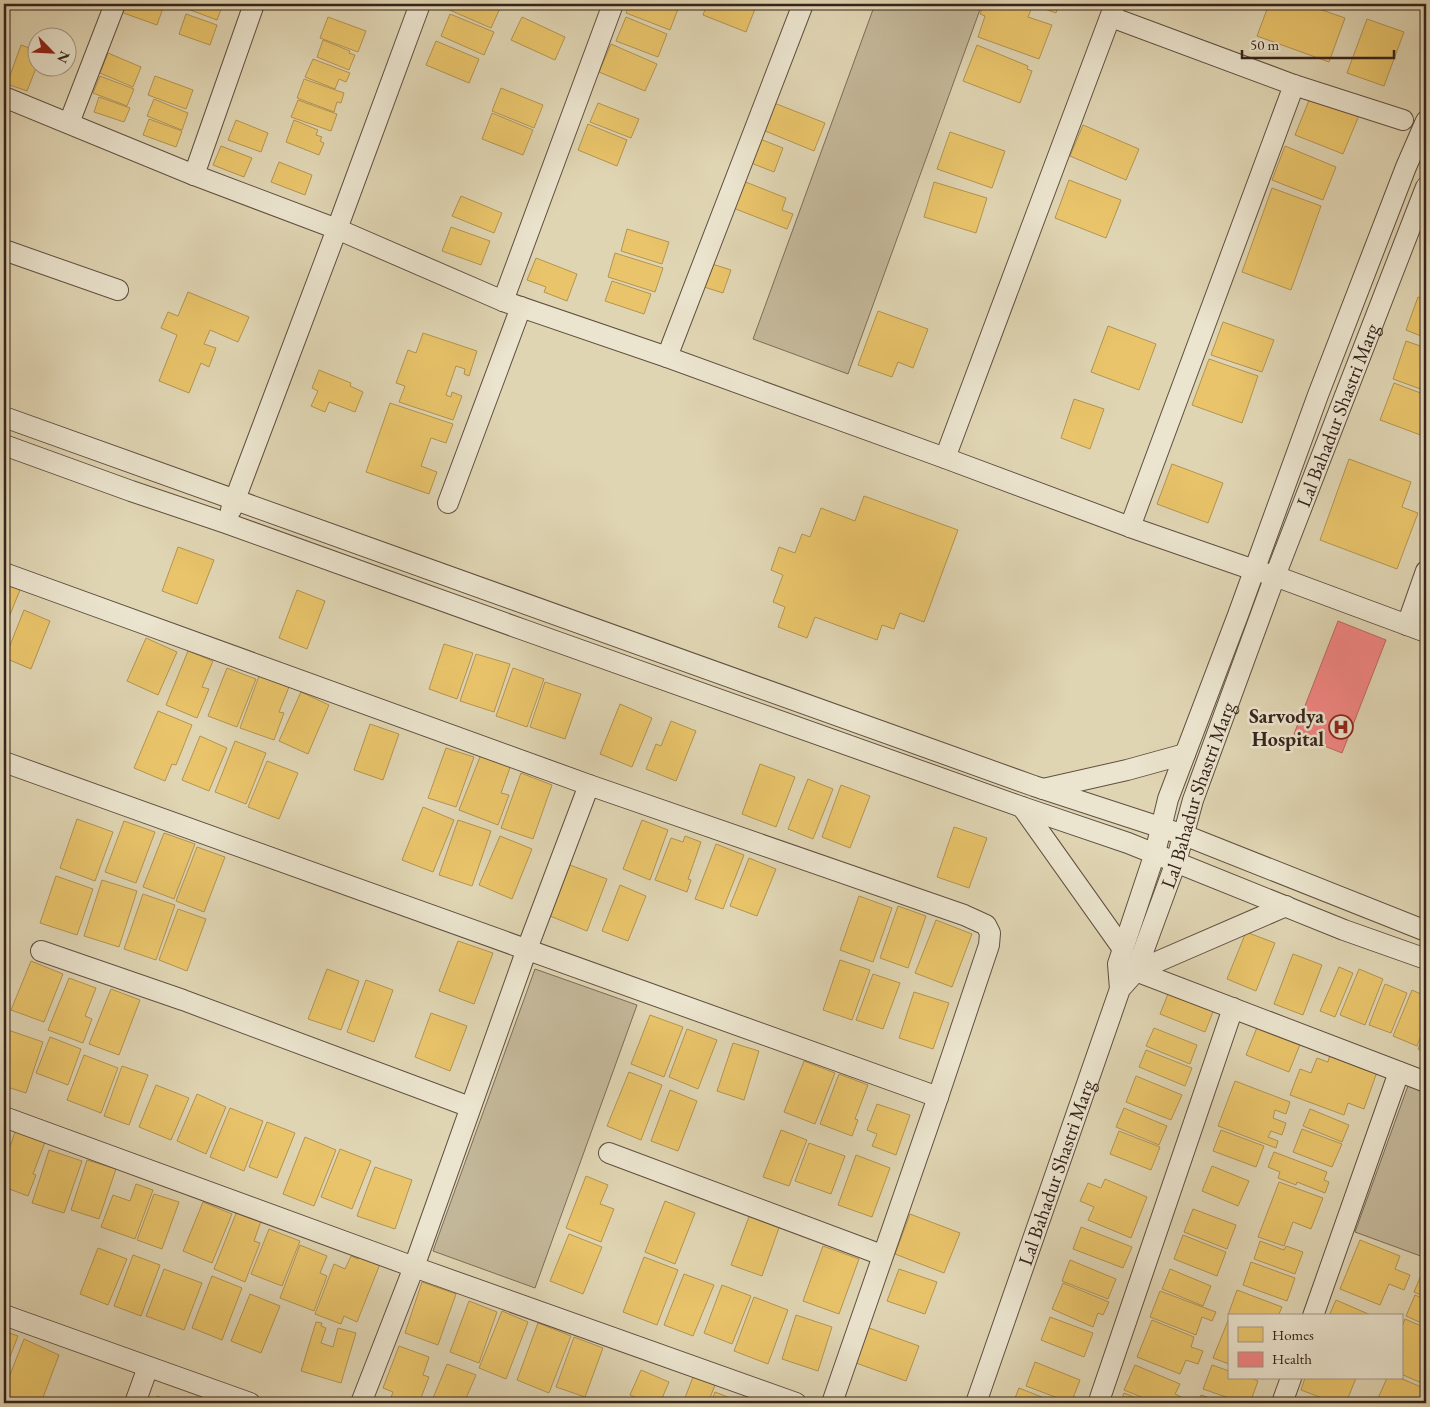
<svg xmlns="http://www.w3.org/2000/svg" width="1430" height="1407" font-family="'EB Garamond',serif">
<rect width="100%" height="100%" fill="#e0d5b3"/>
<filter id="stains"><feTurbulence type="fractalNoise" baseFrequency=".004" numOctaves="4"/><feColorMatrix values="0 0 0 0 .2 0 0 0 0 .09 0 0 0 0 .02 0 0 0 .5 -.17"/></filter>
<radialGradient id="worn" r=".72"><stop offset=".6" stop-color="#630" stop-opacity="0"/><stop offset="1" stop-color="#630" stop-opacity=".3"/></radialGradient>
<path fill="#c3b799" stroke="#7c6d5a" d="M875 4H982L848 374 753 339Z
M535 969 637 1005 535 1288 433 1251Z
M1409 1083 1426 1090V1258L1355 1232Z"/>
<path fill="#e9c46a" stroke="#b39452" d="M121 4H150L163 8 157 25 118 11Z
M186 4H223L217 20 185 8Z
M447 4H495L501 6 491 28 445 8Z
M630 4H664L678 9 670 30 626 13Z
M707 4H740L755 9 746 32 703 15Z
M984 4H1059L1056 13 1033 5 1028 17 1052 25 1039 59 978 37 985 16 980 14Z
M1269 4H1305L1345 18 1329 62 1257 36Z
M186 14 217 25 210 45 179 34Z
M450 14 494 32 484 55 441 36Z
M328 17 366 31 358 52 320 38Z
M522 17 565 37 555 60 511 40Z
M626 17 667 34 658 57 616 41Z
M1367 19 1404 32 1384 86 1347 73Z
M323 40 350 51 349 53 355 55 349 70 317 57Z
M436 41 479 59 469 83 426 65Z
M611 44 657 64 645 91 599 72Z
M21 45 38 51V63L27 91 7 84Z
M977 45 1028 66 1027 69 1032 71 1020 103 963 81Z
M108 53 141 67 133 87 100 73Z
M313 59 350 73 346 82 339 79 335 89 305 77Z
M100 76 134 89 127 106 93 93Z
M155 76 193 90 186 109 148 95Z
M304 79 344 93 341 103 337 102 334 112 297 98Z
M501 88 543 105 534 128 492 111Z
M1312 93 1360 113 1343 154 1295 135Z
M99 97 130 108 124 122 94 112Z
M154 99 188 113 182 130 147 116Z
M298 100 337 114 331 131 291 117Z
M769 101 825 123 814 151 758 128Z
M598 103 639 119 631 138 590 122Z
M492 113 533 130 523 155 482 139Z
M149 119 182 131 176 147 143 135Z
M236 120 268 133 261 152 228 140Z
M294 120 318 130 316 135 322 137 320 141 324 143 319 155 286 142Z
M588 124 627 140 617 166 578 150Z
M1083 125 1139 149 1126 180 1070 156Z
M950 132 1005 151 992 188 937 169Z
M755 137 783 148 774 172 746 161Z
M221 146 252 158 244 177 213 165Z
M1285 146 1336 167 1323 200 1272 180Z
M279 162 312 175 305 195 271 182Z
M738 179 786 198 782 210 793 214 787 229 728 206Z
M1069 180 1121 200 1106 238 1055 218Z
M934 182 987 198 976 233 924 217Z
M1272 188 1321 206 1291 290 1242 272Z
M461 196 502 213 494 233 452 216Z
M451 227 490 241 481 265 442 251Z
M627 229 669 242 662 264 621 251Z
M615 253 663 268 655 292 608 277Z
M536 258 577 274 567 301 544 292 546 287 527 280Z
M709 263 731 270 723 293 701 286Z
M612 281 651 294 644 314 605 301Z
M188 292 249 317 238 342 210 330 204 344 216 348 209 367 201 363 189 393 159 381 177 335 161 328 168 312 178 316Z
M1418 297 1426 300V338L1406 330Z
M878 311 928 329 913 368 898 362 892 377 858 365Z
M1223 322 1274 340 1262 372 1211 355Z
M1108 326 1156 344 1139 390 1091 372Z
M423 333 477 351 469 376 464 374 465 369 456 366 446 395 451 397 452 392 462 396 453 420 399 402 405 386 396 383 408 350 416 353Z
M1406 341 1426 348V391L1393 379Z
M1209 359 1258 376 1242 423 1192 405Z
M319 370 351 383 350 386 363 392 355 412 329 402 325 412 311 406 318 391 312 388Z
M1394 383 1426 395V437L1380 420Z
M1074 399 1104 409 1090 449 1061 438Z
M390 403 453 424 446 443 431 438 421 466 437 472 429 494 366 472Z
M1349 459 1411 482 1402 507 1418 513 1397 569 1320 540Z
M1172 464 1223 483 1208 523 1157 504Z
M864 496 958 530 924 622 900 613 894 629 882 625 877 640 815 617 807 638 778 627 785 607 773 602 783 575 771 570 779 547 795 553 802 534 810 537 821 508 855 521Z
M178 547 214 560 197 604 162 591Z
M4 584 20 590 5 627 4 626Z
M297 590 325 601 307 649 279 638Z
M24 610 50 621 31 669 5 658Z
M146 638 177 652 158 695 127 681Z
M444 644 473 653 457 699 429 689Z
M188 651 213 661 202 687 209 689 197 718 166 705Z
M476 654 510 664 494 712 460 701Z
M227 668 256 679 237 727 208 716Z
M513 668 544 679 527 727 496 716Z
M259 676 289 687 279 712 284 713 274 740 240 728Z
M545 682 581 694 565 739 530 727Z
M301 692 329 705 308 754 279 741Z
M620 704 652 718 632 767 600 754Z
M158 711 192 725 176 765 172 764 165 781 134 768Z
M671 721 696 731 676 781 646 769 656 744 661 746Z
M370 724 399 734 383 780 354 770Z
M200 736 227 748 209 791 182 780Z
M235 741 266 753 246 804 215 792Z
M446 748 474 757 456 807 428 798Z
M482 752 512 762 501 793 509 795 498 825 459 810Z
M267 761 298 773 279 819 248 807Z
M760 764 795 777 776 827 742 814Z
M521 773 552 785 533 839 501 828Z
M808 779 833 789 813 839 788 829Z
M841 785 870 796 850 848 822 837Z
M423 807 454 820 433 872 402 860Z
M77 819 113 832 95 881 60 868Z
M458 820 491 831 472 886 439 875Z
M642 820 668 830 650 880 623 869Z
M124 821 155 832 136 883 105 872Z
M954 827 987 838 969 888 937 877Z
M164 833 195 844 174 899 143 887Z
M500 836 532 849 512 899 479 885Z
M685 836 701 842 688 879 691 880 687 892 655 880 671 838 683 842Z
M716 844 744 855 723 909 695 899Z
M197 847 225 857 204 912 176 901Z
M749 858 776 869 757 916 730 906Z
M570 865 607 879 587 931 550 916Z
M56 876 93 889 77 935 40 923Z
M102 880 137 891 119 947 84 936Z
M620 885 646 896 628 941 602 931Z
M143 894 175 905 156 960 124 949Z
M859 896 892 908 873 962 840 950Z
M898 906 926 916 908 968 880 958Z
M178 909 206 919 187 971 159 960Z
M936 920 972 934 952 987 915 973Z
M1246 932 1275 943 1256 991 1227 979Z
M458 941 493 953 474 1004 439 991Z
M1293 954 1322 965 1303 1015 1274 1004Z
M840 960 870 970 852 1020 823 1010Z
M31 961 63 974 44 1022 11 1010Z
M1339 967 1353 973 1335 1017 1320 1011Z
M327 969 359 981 341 1030 308 1019Z
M1359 969 1383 979 1365 1025 1340 1015Z
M873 974 900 983 883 1029 856 1020Z
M69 978 96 988 85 1016 92 1019 83 1043 48 1030Z
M366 980 393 990 374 1042 347 1032Z
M1385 984 1407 993 1391 1033 1369 1025Z
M1426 988V1023L1417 1046 1393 1036 1412 990 1423 995Z
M111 989 140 1000 119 1055 89 1044Z
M1170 989 1215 1007 1205 1032 1160 1014Z
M914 992 949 1003 933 1049 899 1038Z
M431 1013 467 1026 450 1071 415 1057Z
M650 1015 683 1027 664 1077 631 1064Z
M1258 1025 1301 1042 1289 1072 1246 1055Z
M1154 1028 1197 1045 1190 1064 1146 1046Z
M687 1029 717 1040 698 1089 669 1077Z
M8 1030 43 1042 26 1093 4 1086V1043Z
M1426 1030V1053L1418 1049Z
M50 1037 81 1049 68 1085 36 1073Z
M733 1043 759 1051 744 1100 717 1091Z
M1146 1050 1192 1068 1185 1086 1139 1067Z
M1331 1051 1378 1069 1364 1109 1348 1103 1344 1115 1290 1095 1300 1069 1311 1073 1317 1058 1328 1062Z
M84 1055 118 1068 101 1113 67 1100Z
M804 1061 835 1073 815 1124 784 1112Z
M122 1066 148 1075 129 1125 104 1116Z
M629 1072 662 1085 641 1140 607 1126Z
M839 1074 868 1085 855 1119 858 1120 852 1136 820 1124Z
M1136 1076 1182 1095 1171 1120 1126 1102Z
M1235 1081 1290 1102 1286 1114 1275 1110 1273 1118 1286 1123 1282 1135 1271 1131 1268 1137 1278 1141 1276 1148 1218 1126Z
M156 1085 189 1098 171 1140 139 1127Z
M670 1090 697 1101 678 1151 651 1141Z
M197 1094 226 1107 206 1154 177 1141Z
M877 1104 910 1115 896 1155 872 1146 877 1134 867 1130Z
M230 1108 263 1121 244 1171 210 1157Z
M1124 1108 1167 1126 1159 1145 1116 1127Z
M1310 1109 1349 1125 1342 1142 1303 1126Z
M267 1122 295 1133 277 1178 249 1167Z
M1302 1129 1342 1144 1332 1167 1293 1152Z
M781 1130 807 1140 789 1186 763 1177Z
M1221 1130 1264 1146 1256 1167 1213 1151Z
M1119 1131 1160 1147 1151 1170 1110 1154Z
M15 1132 45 1142 33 1174 36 1175 28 1196 4 1187V1164Z
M305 1137 336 1150 314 1206 283 1194Z
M809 1143 845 1156 831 1194 795 1181Z
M340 1149 371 1161 352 1209 321 1197Z
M49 1150 82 1161 64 1213 32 1203Z
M1274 1152 1327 1172 1324 1180 1329 1182 1325 1193 1297 1182 1296 1185 1278 1178 1280 1172 1268 1167Z
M856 1155 890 1168 872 1217 838 1205Z
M87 1160 116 1169 99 1219 71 1210Z
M1212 1166 1249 1181 1238 1206 1202 1191Z
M375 1167 412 1180 395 1229 357 1216Z
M586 1176 608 1185 600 1204 614 1209 601 1242 566 1228Z
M1105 1179 1147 1197 1131 1238 1088 1220 1094 1207 1080 1201 1088 1183 1101 1188Z
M1279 1182 1323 1198 1311 1229 1293 1222 1284 1246 1258 1237Z
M136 1184 153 1190 135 1239 101 1227 113 1195 130 1201Z
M154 1194 179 1202 162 1249 137 1240Z
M665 1201 695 1213 675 1264 645 1252Z
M203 1202 232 1214 212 1263 183 1251Z
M1193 1209 1236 1225 1227 1249 1184 1232Z
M237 1211 261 1221 254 1241 260 1243 245 1282 214 1269Z
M750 1214 780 1225 762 1276 731 1265Z
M910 1214 960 1233 944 1273 895 1254Z
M1081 1227 1132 1247 1123 1268 1073 1249Z
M269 1229 300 1241 282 1286 251 1274Z
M569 1234 602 1247 583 1294 550 1281Z
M1183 1235 1226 1252 1217 1276 1174 1259Z
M1360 1240 1400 1256 1395 1269 1410 1275 1404 1290 1389 1284 1380 1305 1340 1289Z
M1260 1241 1284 1250 1286 1246 1303 1252 1295 1274 1254 1259Z
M300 1245 327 1256 320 1273 327 1276 314 1311 280 1298Z
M823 1246 859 1259 839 1314 803 1301Z
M98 1248 127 1259 108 1305 80 1294Z
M361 1251 382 1259 357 1322 344 1316 341 1324 315 1314 334 1264 345 1269 351 1256 358 1259Z
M133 1255 160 1265 141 1316 114 1306Z
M644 1257 678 1270 657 1325 623 1312Z
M1070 1260 1116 1279 1108 1299 1062 1281Z
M1251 1262 1295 1278 1287 1301 1243 1285Z
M1424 1268 1426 1269V1297L1414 1292Z
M164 1269 202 1283 184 1330 146 1316Z
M899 1269 937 1282 925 1314 887 1301Z
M1170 1269 1211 1286 1203 1306 1162 1289Z
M684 1274 714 1285 693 1336 664 1325Z
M212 1276 242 1288 222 1340 192 1328Z
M422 1282 456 1294 438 1345 405 1333Z
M1063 1283 1109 1302 1103 1315 1098 1313 1093 1327 1052 1309Z
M722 1285 751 1296 732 1344 704 1333Z
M1237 1290 1282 1307 1278 1316 1228 1315Z
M1160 1291 1216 1312 1212 1321 1202 1317 1196 1335 1150 1317Z
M250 1294 280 1306 261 1353 231 1341Z
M1415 1295 1426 1300V1325L1406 1316Z
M754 1297 788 1310 768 1364 734 1351Z
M1336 1300 1373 1316H1329Z
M469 1301 497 1312 479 1363 450 1352Z
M502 1311 528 1322 506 1379 479 1368Z
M796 1315 832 1327 818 1371 782 1359Z
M1050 1317 1093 1333 1084 1357 1041 1340Z
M1229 1318V1364L1213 1358Z
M1405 1319 1426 1328V1385L1401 1374V1329Z
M1152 1320 1194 1337 1191 1347 1203 1351 1198 1364 1186 1360 1180 1374 1137 1357Z
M316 1322 322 1323 321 1326 326 1328 321 1343 333 1347 338 1328 356 1333 341 1383 301 1371Z
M538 1323 571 1336 549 1393 517 1380Z
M869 1328 919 1346 906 1381 856 1363Z
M4 1331 18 1336 4 1372Z
M574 1337 603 1348 585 1397 556 1387Z
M24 1339 59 1355 41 1403H8L4 1402V1390Z
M399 1346 429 1357 423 1375 429 1377 419 1403H389L393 1392 383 1388Z
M1035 1362 1080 1380 1071 1403 1026 1386Z
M447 1364 476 1375 464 1403H431Z
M1135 1365 1180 1384 1175 1394 1186 1399 1184 1403H1156L1124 1390Z
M1212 1365 1229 1371V1378H1251L1258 1381 1250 1403H1243L1203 1389Z
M641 1370 669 1382 660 1403H639L640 1400 630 1395Z
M693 1377 715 1385 708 1403H683Z
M1305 1378H1356L1346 1403H1335L1301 1390Z
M1387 1378H1400L1426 1389V1396L1424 1401H1426V1403H1376Z
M1019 1388 1057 1403H1013Z
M715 1392 743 1403H711Z
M1124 1393 1149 1403H1120Z
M1201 1395 1225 1403H1198Z
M157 1396 175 1403H154Z
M505 1397 524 1403H503Z"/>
<path fill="#f28482" stroke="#ba6763" d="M1338 621 1386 640 1342 753 1294 734Z"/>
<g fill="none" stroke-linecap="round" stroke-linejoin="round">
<g stroke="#605041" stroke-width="22">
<g id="minor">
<path d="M1111 17 1294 85 1403 120"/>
<path d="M4 97 194 175 337 229 503 301 667 357 945 458 1130 527 1254 570 1275 576 1426 632"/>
<path d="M69 123 115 4"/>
<path d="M194 175 254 4"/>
<path d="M4 250 118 290"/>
<path d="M503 301 613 4"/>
<path d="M667 357 803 4"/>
<path d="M4 417 1034 786 1184 835 1426 931"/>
<path d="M4 445 131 491 226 523 524 630 1022 807 1128 843 1344 930 1426 959"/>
<path d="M945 458 1115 4"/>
<path d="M448 503 521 307"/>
<path d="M231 510 337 229 420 4"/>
<path d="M1130 527 1294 85"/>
<path d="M4 573 589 785 964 915 986 925 990 933 989 945 938 1097 832 1403"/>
<path d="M1407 625 1426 571"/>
<path d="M4 762 938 1097"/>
<path d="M1043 789 1127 770 1185 754"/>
<path d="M1022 807 1123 949"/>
<path d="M41 951 183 1000 470 1107"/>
<path d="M1125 967 1426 1082"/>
<path d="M1136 971 1286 906"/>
<path d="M1120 989 1118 964 1155 853 1168 799 1238 615 1318 395 1406 167 1426 121"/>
<path d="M4 1117 414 1267 796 1403"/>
<path d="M609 1153 882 1255"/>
<path d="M4 1315 250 1403"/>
<path d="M1313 1316 1399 1072"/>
<path d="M135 1403 148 1367"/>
<path d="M361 1403 414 1267 527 949 589 785"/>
<path id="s1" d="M976 1403 1120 989 1136 971 1176 862 1193 800 1275 576 1426 187"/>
<path d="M1101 1403 1100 1398 1233 1008"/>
<path d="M1282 1403 1291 1378"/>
</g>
</g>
<use href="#minor" stroke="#ebe4ce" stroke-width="20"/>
</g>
<defs>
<g id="hospital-ring" transform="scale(1.25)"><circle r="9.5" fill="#ebe4ce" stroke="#8f2418" stroke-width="1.5"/><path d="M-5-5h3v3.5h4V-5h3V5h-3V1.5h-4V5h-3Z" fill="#8f2418"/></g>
</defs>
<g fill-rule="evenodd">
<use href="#hospital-ring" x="1341" y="727"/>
</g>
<g text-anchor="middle" stroke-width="5" stroke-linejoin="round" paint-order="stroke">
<g font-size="20" fill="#36231b" stroke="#ebe4ce">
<text dy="7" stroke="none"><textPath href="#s1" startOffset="1054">Lal Bahadur Shastri Marg</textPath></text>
<text dy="7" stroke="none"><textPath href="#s1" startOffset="649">Lal Bahadur Shastri Marg</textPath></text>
<text dy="7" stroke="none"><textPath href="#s1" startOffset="244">Lal Bahadur Shastri Marg</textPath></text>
</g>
<g font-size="20" font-weight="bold" fill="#36231b" stroke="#ebe4ce" text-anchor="end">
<text x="1324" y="723">Sarvodya<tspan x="1324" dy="23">Hospital</tspan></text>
</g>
</g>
<rect width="1430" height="1407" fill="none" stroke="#e0d5b3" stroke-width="20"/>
<rect x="5" y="5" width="1420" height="1397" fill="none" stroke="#36231b" stroke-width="2.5"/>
<rect x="10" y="10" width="1410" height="1387" fill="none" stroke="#36231b"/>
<rect x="1228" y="1314" width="175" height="65" fill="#ebe4ce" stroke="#a39786"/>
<rect x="1238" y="1327" width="25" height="15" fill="#e9c46a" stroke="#a39786"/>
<text x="1272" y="1340" font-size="15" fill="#36231b">Homes</text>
<rect x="1238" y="1352" width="25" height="15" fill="#f28482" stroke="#a39786"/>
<text x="1272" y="1364" font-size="15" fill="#36231b">Health</text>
<g transform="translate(52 52) rotate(114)"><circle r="24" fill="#ebe4ce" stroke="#a39786"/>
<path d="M0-4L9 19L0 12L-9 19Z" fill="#8f2418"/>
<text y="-8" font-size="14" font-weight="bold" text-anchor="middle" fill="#36231b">N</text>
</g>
<path d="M1242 50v8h152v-8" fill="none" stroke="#36231b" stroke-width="2.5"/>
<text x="1250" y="50" font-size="15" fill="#36231b" stroke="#ebe4ce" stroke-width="4" paint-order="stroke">50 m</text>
<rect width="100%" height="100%" filter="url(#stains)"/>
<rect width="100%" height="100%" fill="url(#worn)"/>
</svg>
